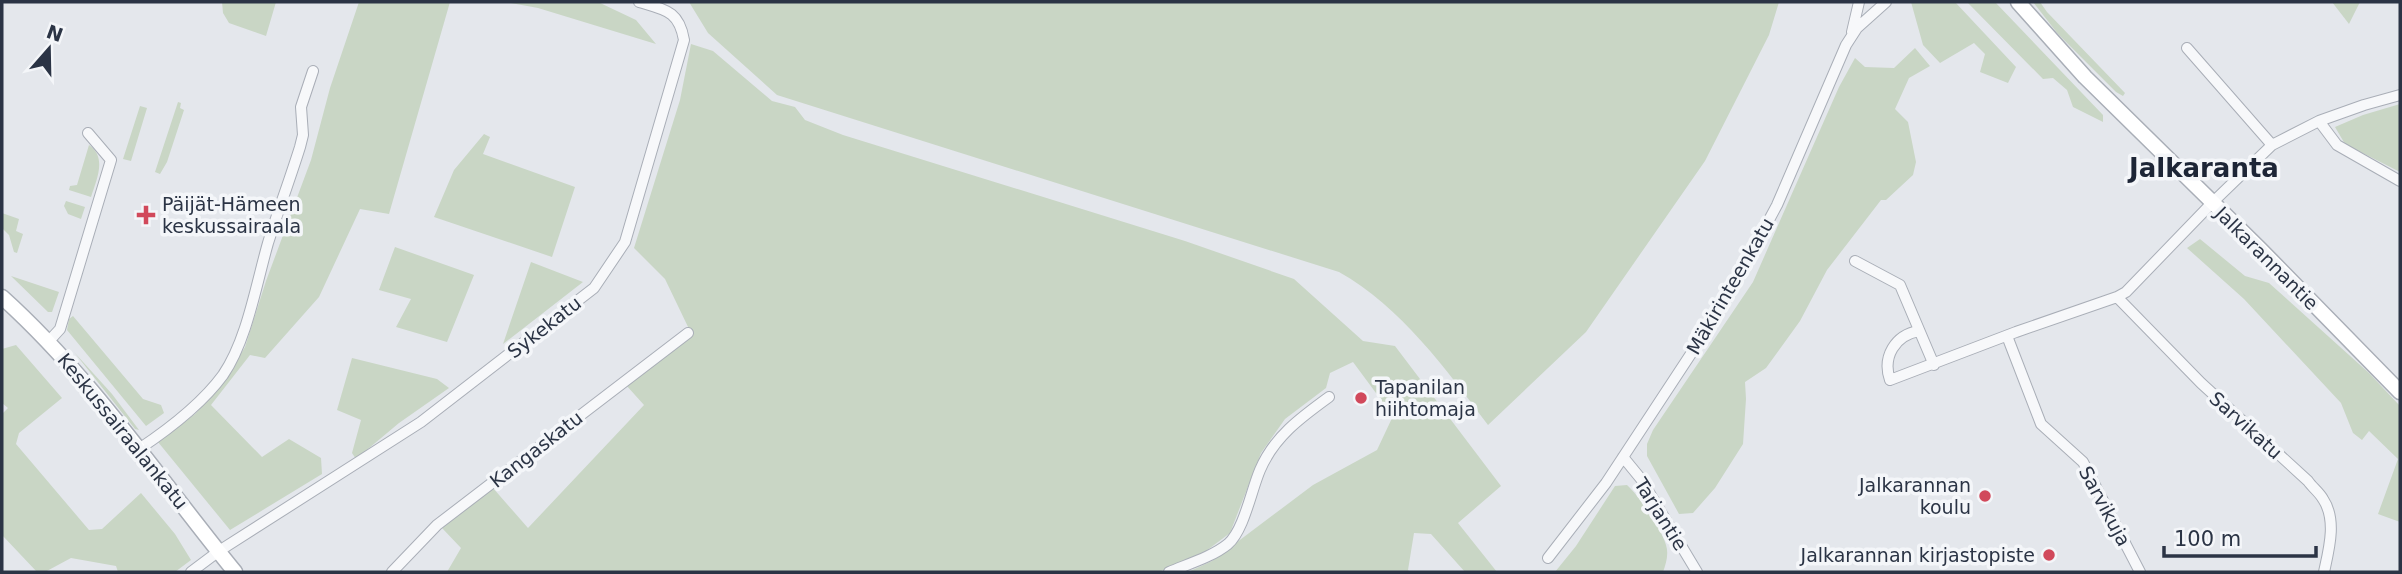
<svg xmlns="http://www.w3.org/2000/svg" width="2402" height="574" font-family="'DejaVu Sans',sans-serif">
<rect width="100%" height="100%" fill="#e4e7ec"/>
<path fill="#c9d6c5" d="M222 2H276L266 36 229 23 223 13Z
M359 2H450L389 214 360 209 319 297 265 358 250 355 211 405 262 457 289 439 321 458 322 474 230 530 158 442 195 414 223 383 245 347 266 281 311 160 330 88Z
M506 2H598L636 20 656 44 538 8Z
M689 2H1779L1769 35 1705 161 1586 332 1488 425C1446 369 1401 307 1339 272L777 95 708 33Z
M1911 2H1955L2016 67 2008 83 1980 72 1985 54 1974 43 1940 63 1923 45Z
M1967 2H1995L2103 115V122L2073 107 2067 90 2053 78 2043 79Z
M2033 2H2040L2047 12 2125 93 2123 96 2116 92 2058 34Z
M2332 2H2360L2349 24Z
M691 44 713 51 772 101 795 107 805 120 843 135 1185 241 1294 279 1363 341 1395 346 1501 486 1458 523 1497 572H1465L1431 534 1414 533 1408 570 1410 572H1188L1212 561 1313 485 1377 450 1393 416 1353 362 1330 373 1326 388 1285 419 1261 453 1230 533 1206 551 1159 572H447L461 548 442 528 493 488 528 528 644 405 626 385 690 331 665 279 634 248 680 100Z
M1915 48 1930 66 1909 78 1895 109 1908 122 1916 162 1913 175 1886 200H1881L1827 270 1800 321 1766 368 1745 382 1746 399 1743 444 1715 488 1693 513 1679 514 1647 456V444L1653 430 1753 282 1839 87 1855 58 1865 67 1894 68Z
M178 102 181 103 180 108 184 110 167 162 160 174 155 172Z
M2400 104V172L2345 144 2335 127 2363 115Z
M140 106 147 108 131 161 123 159Z
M484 134 490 137 483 154 575 187 552 257 434 217 454 170Z
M89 145C107 157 97 179 91 197L69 190 70 186 77 185Z
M66 201 85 207 81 219 68 214 64 206Z
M2 213 19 219 16 231 23 234 17 253 14 252 9 235 2 228Z
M2200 239 2245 276 2269 283 2369 373 2400 406V522L2378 514 2398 459 2369 431 2362 440 2353 433 2341 403 2244 299 2187 248Z
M395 247 474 275 447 342 396 327 411 299 379 290Z
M531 262 583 282 503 344Z
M11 276 59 292 52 312H48Z
M73 316 143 399 161 405 164 413 146 426 67 330 69 319Z
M16 345 62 398 19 433 16 444 89 530 102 529 141 493 175 534 191 560 175 572H118L116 566 71 558 45 572H37L2 535V414L8 408 2 403V349Z
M74 352 112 394 139 430 135 429Z
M352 358 437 379 449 388 399 423 356 459 352 453 361 420 337 410Z
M1627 485C1640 497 1661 528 1666 545 1669 554 1666 564 1663 572H1555L1576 546 1615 486Z"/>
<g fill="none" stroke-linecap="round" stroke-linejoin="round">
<g stroke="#a9aeb7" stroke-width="12">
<path id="street" d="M1852 32 1859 2
M2187 48 2272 145
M2319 121 2337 145 2400 181
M1855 261 1900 285 1934 365
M1919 331C1895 335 1882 357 1890 380L2016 332 2117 297
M2007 336 2041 424 2083 462 2140 572
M49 341 60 329 111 160 88 133
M139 449C169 429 201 405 223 375 247 340 256 285 268 243 278 211 290 179 300 147L303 135 301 107 313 71
M1623 457 1641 479 1697 572
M1548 558 1606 483 1725 302 1777 205 1846 45 1857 28 1886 2
M191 572 219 551 421 422 594 288 625 242 684 40C679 11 666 10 639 2
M392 572 437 525 688 333
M1169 572C1188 564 1212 557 1228 544 1244 530 1251 491 1260 470 1274 437 1300 418 1329 397
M2324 572C2329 549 2337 520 2323 499 2319 492 2312 487 2308 481L2201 383 2117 297 2126 292 2212 203 2272 145 2319 121 2364 105 2400 95"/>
</g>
<g stroke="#a9aeb7" stroke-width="17">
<path id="secondary" d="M2018 2 2085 77 2260 249 2400 392
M2 297C92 378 159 479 235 572"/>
</g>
<use href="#street" stroke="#f7f8fa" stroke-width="10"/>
<use href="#secondary" stroke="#fff" stroke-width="14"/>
</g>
<g fill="#d1495b" stroke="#f4f6f9" stroke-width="2.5">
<path d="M142.5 204.5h7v7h7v7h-7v7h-7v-7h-7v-7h7z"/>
<circle cx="1361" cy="398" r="7"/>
<circle cx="1985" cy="496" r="7"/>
<circle cx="2049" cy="555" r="7"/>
</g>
<g text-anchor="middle" stroke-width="7" stroke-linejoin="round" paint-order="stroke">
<g font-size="19" fill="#2b3445" stroke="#f4f6f9" text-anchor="start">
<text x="162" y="211">Päijät-Hämeen<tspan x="162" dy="22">keskussairaala</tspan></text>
<text x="1375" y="394">Tapanilan<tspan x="1375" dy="22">hiihtomaja</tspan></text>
<text x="1971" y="492" text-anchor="end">Jalkarannan<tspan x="1971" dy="22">koulu</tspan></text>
<text x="2035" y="562" text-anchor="end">Jalkarannan kirjastopiste</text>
</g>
<g font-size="19" fill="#2b3445" stroke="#f4f6f9">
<text transform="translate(2267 258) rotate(45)" y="7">Jalkarannantie</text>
<text transform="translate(1730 286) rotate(-60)" y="7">Mäkirinteenkatu</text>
<text transform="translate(544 327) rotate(-38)" y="7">Sykekatu</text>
<text transform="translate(2246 425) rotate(42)" y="7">Sarvikatu</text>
<text transform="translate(123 431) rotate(51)" y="7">Keskussairaalankatu</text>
<text transform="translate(536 449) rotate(-38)" y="7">Kangaskatu</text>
<text transform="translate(2105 506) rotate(62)" y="7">Sarvikuja</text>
<text transform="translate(1661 514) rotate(58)" y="7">Tarjantie</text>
</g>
<g font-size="26" font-weight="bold" fill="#1d2536" stroke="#f4f6f9">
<text x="2204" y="177">Jalkaranta</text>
</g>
</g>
<rect width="2402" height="574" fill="none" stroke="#2b3445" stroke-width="7"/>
<g transform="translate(49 49) rotate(20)" stroke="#f4f6f9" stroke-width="5" paint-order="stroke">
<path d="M0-5L12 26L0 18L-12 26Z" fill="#2b3445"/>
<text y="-10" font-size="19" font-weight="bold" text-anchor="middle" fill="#2b3445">N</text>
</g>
<path d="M2164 546v10h152v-10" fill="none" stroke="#2b3445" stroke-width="3.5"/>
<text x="2174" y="546" font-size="21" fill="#2b3445" stroke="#f4f6f9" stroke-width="5" paint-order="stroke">100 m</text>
</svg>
